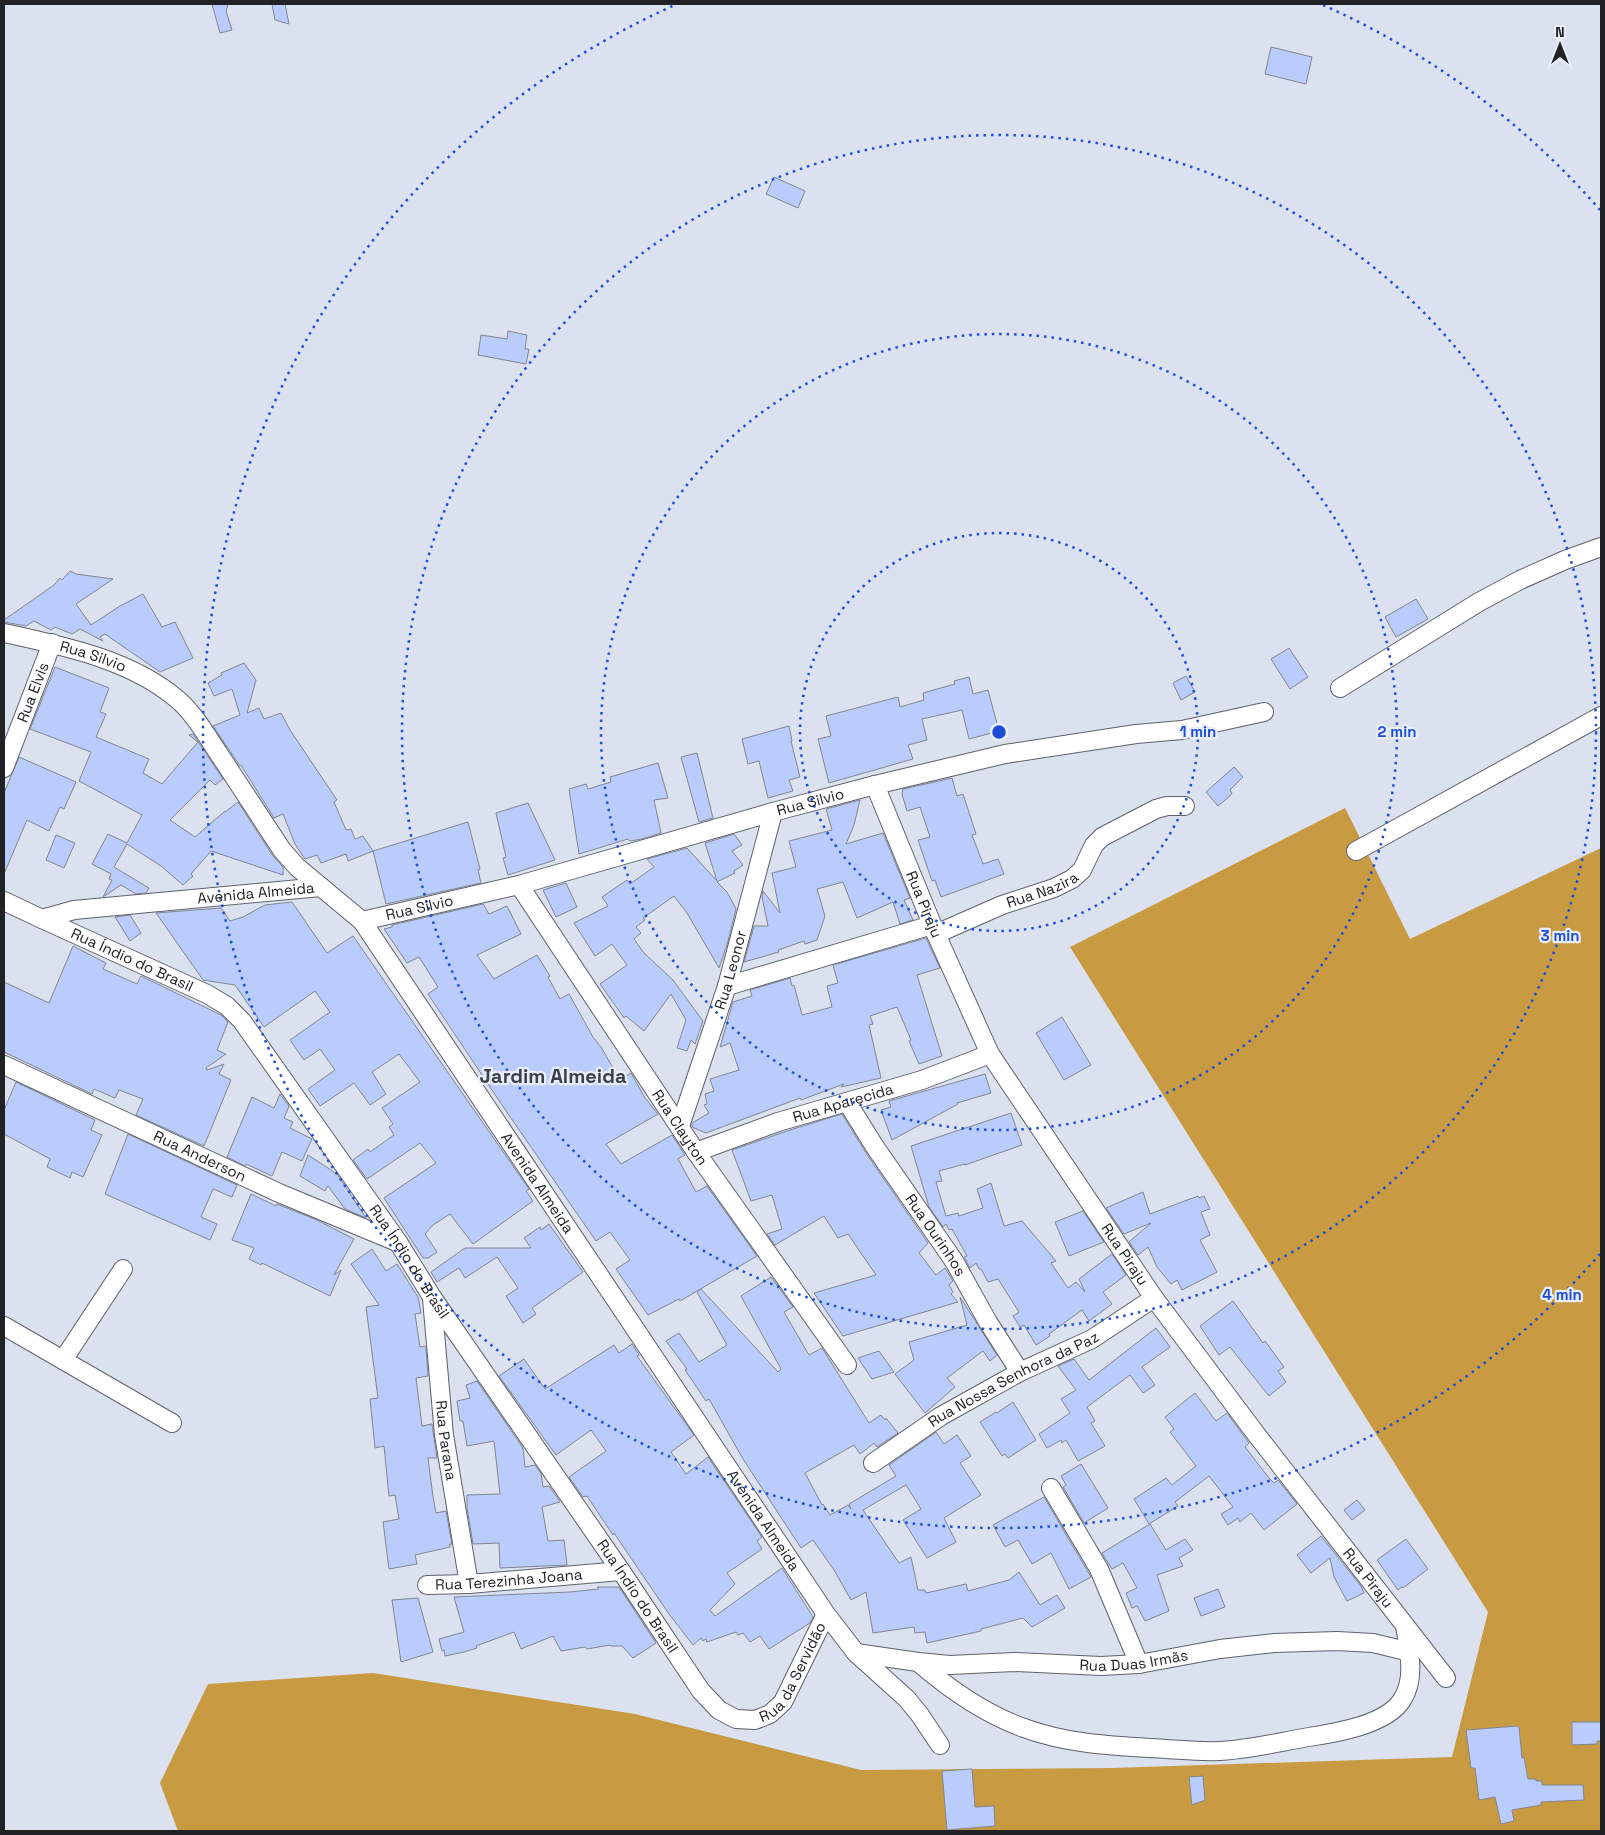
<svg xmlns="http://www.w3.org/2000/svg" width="1605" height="1835" font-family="'Space Grotesk',sans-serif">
<rect width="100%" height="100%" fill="#dbe1ee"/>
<path fill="#c89a41" d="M1345 808 1410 939 1601 848V1831H178L160 1783 208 1684 373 1673 635 1714 861 1770 1112 1768 1452 1757 1488 1612 1070 947Z"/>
<path fill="#b9ccfc" stroke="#818691" d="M212 4H228L226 11 232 30 220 33Z
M272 4H285L289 24 275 20Z
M1271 47 1312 57 1306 84 1265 74Z
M774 177 805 191 798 208 766 194Z
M508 331 527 335 525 349H529L526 364 478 355 481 335 507 339Z
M70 571 76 574 113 579 76 604 91 625 120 606 143 594 162 627 175 622 193 658 160 672 105 634 100 637 103 641 80 629 72 634 55 627 51 630 34 621 26 626 4 622V620L54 585 60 578 62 580Z
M1416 599 1428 619 1396 637 1385 617Z
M1289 648 1308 677 1290 689 1271 659Z
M244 663 256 680 247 713 259 708 264 719 281 713 290 730 337 800 334 802 346 830 351 829 355 839 363 836 373 851 348 861 346 854 321 863 317 855 305 859 295 844 283 814 274 818 241 765 240 766 213 726 240 715 232 689 214 696 208 683 222 675 221 673Z
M55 667 109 688 100 712 106 714 96 737 149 759 143 773 162 784 198 742 189 735 193 734 223 779 215 785 210 780 170 820 195 837 225 811V812L238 802 273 856 283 867V875L211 851 191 874 193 876 183 885 161 866 127 844 114 867 149 888 146 893 136 894 121 885 103 897 112 880 109 879 111 874 92 864 108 834 127 843 142 815 79 781 91 752 30 729Z
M1186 676 1195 692 1181 700 1173 683Z
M969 677 973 694 988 690 999 731 969 739 962 710 922 719 927 740 908 745 913 759 829 783 818 739 831 736 826 716 898 697 900 707 924 700 923 693 955 684 954 681Z
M789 726 792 741H791L800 777 789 780 793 791 768 798 759 761 748 764 742 739Z
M697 753 713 818 699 822 681 757Z
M19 757 76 782 64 809 60 807 49 831 27 820 4 874V793Z
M658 763 668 798 654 800 661 833 642 839 630 841 628 839 579 854 569 789 586 784 588 789 611 782 610 777Z
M1234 767 1243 777 1230 790 1232 793 1229 797 1218 806 1206 792Z
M952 778 957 796 963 794 976 834 972 835 983 864 998 859 1004 874 941 897 935 880 932 881 918 840 930 837 920 807 907 811 902 794 903 789Z
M860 800 854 825 846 844 883 833 910 898 904 900 913 920 900 924 893 902 857 918 843 882 817 889 825 916 817 940 805 944 804 941 778 950 779 952 744 962 754 926H768L762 897 763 891 780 913 772 873 796 867 789 841 832 830 826 809Z
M528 803 555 860 508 875 503 858 506 857 496 813Z
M468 822 480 869 478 870 481 883 386 904 373 851Z
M734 834 742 845 732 851 743 865 734 871 735 873 717 882 727 892 736 909 727 945 719 968 687 913 674 896 643 918 645 920 636 927 641 933 634 939 644 953 673 980 703 1021 695 1044 691 1040 687 1051 677 1048 686 1020 671 994 644 1031 626 1016 624 1018 600 984 627 965 612 944 595 956 574 923 608 906 602 897 627 880 630 884 654 867 647 859 687 848 717 881 705 843Z
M56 835 75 843 64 868 46 860Z
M566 883 577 907 556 917 543 890Z
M292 902 327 953 353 936 529 1189 526 1191 533 1201 473 1244 450 1214 433 1225 425 1234 437 1252 428 1258H423L384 1198 436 1163 420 1143 367 1179 353 1160 368 1149 370 1152 394 1135 389 1127 393 1124 382 1108 420 1082 399 1054 372 1072 386 1094 370 1105 354 1083 320 1106 308 1089 335 1070 320 1049 304 1060 290 1040 330 1012 315 991 264 1027 235 985 203 980 156 913 221 908 230 921 243 917 265 905Z
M483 904 489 914 507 906 521 934 477 955 494 979 537 955 550 976 548 977 560 999 569 994 593 1037 601 1047 620 1080 631 1073 645 1098 658 1114 606 1144 621 1164 672 1135 685 1155 678 1159 696 1192 707 1186 757 1256 680 1301 679 1299 648 1315 616 1269 630 1260 610 1232 596 1241 504 1108 428 994 438 987 419 957 407 963 384 929 392 927V925Z
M130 915 141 933 130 941 115 917Z
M926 938 940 968 917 975 942 1056 919 1064 909 1041 911 1040 897 1007 870 1016 873 1024 869 1025 881 1078 841 1087 844 1084 801 1100 800 1098 706 1133 692 1127V1123L709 1113 704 1105 707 1104 705 1094 714 1091 710 1079 739 1070 730 1043 720 1047 733 1002 752 996 750 990 790 978 792 986 794 985 802 1015 832 1007 827 986 838 983 833 965Z
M73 946 106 963 103 969 137 984 141 976 221 1015 228 1022 217 1050 226 1054 206 1068 207 1070 224 1064 219 1074 231 1080 204 1146 136 1115 143 1099 119 1090 115 1098 94 1089 92 1094 4 1052V982L49 1003Z
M1062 1017 1091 1065 1064 1080 1036 1033Z
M985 1074 991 1093 957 1103 958 1104 892 1140 881 1110 891 1107 889 1101Z
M16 1082 95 1120 91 1130 102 1135 83 1177 72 1172 70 1178 47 1167 50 1159 4 1134V1110Z
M280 1094 289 1106 284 1118 293 1122 290 1128 312 1139 302 1161 282 1152 272 1176 246 1164 245 1166 227 1157 252 1097 274 1108Z
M1011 1113 1022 1145 965 1165V1164L939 1171 942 1181 936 1182 946 1216 958 1213 959 1216 983 1208 977 1189 991 1183 1004 1226 1022 1221 1056 1261 1051 1263 1068 1288 1076 1282 1085 1292 1079 1279 1112 1254 1126 1275 1103 1292 1112 1304 1089 1321 1082 1310 1049 1334 1050 1336 1036 1345 1024 1325 1020 1327 1013 1316 1019 1312 998 1279 988 1282 981 1269H979L976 1263 970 1268 964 1257 967 1256 952 1229 949 1230 946 1224 943 1227 929 1207 911 1146Z
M842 1114 866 1153 928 1243 919 1253 936 1275 945 1268 953 1281 949 1285 953 1292 951 1294 958 1302 843 1336 814 1293 876 1275 848 1234 838 1238 824 1216 775 1245 767 1234 782 1229 772 1195 751 1201 732 1150 793 1129Z
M128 1134 237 1185 232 1197 213 1189 201 1217 217 1224 210 1240 105 1194Z
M308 1155 337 1174 366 1218 345 1209 328 1186 325 1191 300 1176Z
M1143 1192 1150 1214 1198 1196 1199 1198 1204 1196 1210 1209 1201 1212 1210 1235 1200 1240 1217 1272 1182 1290 1177 1280 1171 1284 1157 1267 1148 1247 1138 1255 1129 1242 1151 1223 1124 1234 1106 1208Z
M251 1194 276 1206 277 1204 317 1220 354 1239 334 1275 341 1270 330 1296 262 1263 261 1265 249 1259 254 1248 232 1240Z
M1083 1211 1104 1242 1069 1256 1055 1222Z
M549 1224 583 1272 532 1308 536 1314 523 1323 506 1296 518 1288 497 1257 465 1278 459 1268 437 1282 431 1272 465 1248H531L524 1238 540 1227 541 1230Z
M372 1249 386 1271 397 1264 418 1297 421 1313 415 1314 420 1347 425 1346 426 1348 428 1376 416 1378 422 1426 432 1424 437 1458H428L433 1497 436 1513 446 1511 452 1544H450V1547L415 1555 417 1564 389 1569 383 1522 399 1519 395 1495 389 1496 384 1446 375 1448 370 1399 378 1398 366 1307 379 1305 351 1264Z
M771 1277 793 1307 784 1312 809 1355 822 1348 869 1423 881 1415 885 1420 886 1418 898 1433 877 1447 874 1443 860 1454 854 1445 805 1473 822 1505 823 1504 830 1515 848 1505 851 1509 849 1504 896 1476 889 1465 936 1432 944 1444 957 1435 971 1456 960 1463 981 1495 944 1518 956 1542 927 1558 903 1520 921 1509 906 1485 863 1510 899 1563 911 1557 918 1590H925L926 1593 966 1584 968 1591 1009 1580 1019 1572 1040 1605 1057 1595 1065 1608 1032 1627 1023 1618 981 1629V1631L927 1643 925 1632 915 1633 914 1627 873 1633 866 1592 851 1600 834 1570 813 1540 801 1548 743 1459 709 1399 706 1401 685 1370 687 1369 666 1341 679 1333 699 1362 727 1345 697 1292 701 1289 778 1372 781 1369 741 1296Z
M960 1297 997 1355 990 1361 983 1351 947 1378 955 1387 925 1413 895 1374 914 1360 909 1342 967 1325Z
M1233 1301 1263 1343 1265 1341 1284 1367 1278 1371 1286 1382 1269 1396 1230 1347 1219 1355 1200 1326Z
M1156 1328 1170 1347 1142 1367 1155 1385 1143 1393 1130 1375 1087 1407 1095 1421 1091 1423 1105 1446 1078 1461 1066 1440 1062 1443 1061 1440 1047 1448 1039 1434 1070 1413 1061 1399 1076 1390 1058 1366 1074 1359 1089 1380Z
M632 1344 639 1355 637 1356 694 1435 671 1452 686 1474 708 1457 762 1537 757 1541 762 1549 727 1573 735 1584 710 1610 715 1616 782 1568 813 1617 810 1623 769 1649 760 1636 750 1642 743 1633 738 1635 736 1632 707 1642 706 1639 703 1641 701 1638 693 1645 669 1614 614 1533 613 1535 587 1496 583 1497 569 1477 606 1451 591 1430 556 1455 499 1376 524 1359 545 1389 614 1345 619 1353Z
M879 1351 894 1372 872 1379 858 1358Z
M477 1381 523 1448 525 1467 535 1465 541 1473 543 1487 549 1486 560 1502 542 1507 548 1541 564 1540 567 1565 500 1568 499 1543 473 1544 467 1508V1495L500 1494 494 1441 467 1446 463 1421H460L457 1401 470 1398 466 1385Z
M1195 1393 1216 1421 1227 1413 1249 1443 1245 1447 1269 1478 1274 1483 1278 1480 1297 1504 1264 1530 1251 1513 1240 1522 1238 1518 1228 1525 1221 1514 1233 1507 1209 1476 1175 1502 1178 1506 1149 1524 1134 1499 1166 1478 1172 1485 1196 1466 1170 1432 1174 1429 1165 1417Z
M1013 1402 1036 1440 1008 1458 1005 1454 1002 1456 980 1422 996 1412 997 1413Z
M1081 1464 1108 1508 1084 1523 1063 1487 1066 1485 1061 1476Z
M1044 1497 1091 1577 1069 1589 1051 1553 1032 1564 1018 1540 1005 1547 993 1525Z
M1357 1500 1365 1510 1352 1520 1344 1510Z
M1150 1524 1166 1550 1185 1539 1193 1550 1179 1558 1183 1566 1157 1575 1169 1611 1145 1621 1137 1606 1132 1608 1126 1593 1137 1588 1123 1563 1112 1569 1102 1553Z
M1321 1536 1361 1586 1364 1593 1347 1601 1334 1577 1330 1558 1311 1573 1297 1555Z
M1406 1539 1428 1569 1403 1588 1402 1587 1398 1590 1377 1560Z
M597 1587H619L656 1643 633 1658 622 1646H611L610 1645 587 1649 585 1647 561 1651 553 1636 521 1649 514 1632 476 1646 477 1648 464 1652 445 1656 444 1650 442 1651 439 1639 464 1632 454 1597 570 1592 599 1589Z
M1218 1589 1225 1607 1201 1616 1194 1598Z
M418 1598 433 1652 401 1662 392 1600Z
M1572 1722H1601V1741H1597V1744L1572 1745Z
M1517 1726 1519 1727 1522 1758 1524 1757 1528 1779H1536V1781H1542V1785H1583L1584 1800 1541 1802V1805L1512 1810 1514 1821 1501 1824 1495 1797 1479 1800 1475 1768H1471L1466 1730Z
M972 1769 975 1807 994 1806 995 1826 947 1830 942 1771Z
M1203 1776 1205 1800 1192 1805 1189 1777Z"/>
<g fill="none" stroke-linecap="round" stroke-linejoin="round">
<g stroke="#5d616c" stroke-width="20">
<g id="minor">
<path id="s1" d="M4 633C63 646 130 659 177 699 193 712 207 736 219 754 240 786 261 818 282 850L297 867 321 887"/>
<path d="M1340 688 1479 602 1520 580 1565 560 1601 547"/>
<path id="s2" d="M4 768 52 643"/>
<path id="s3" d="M875 785 936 934 990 1054 1154 1298 1256 1434 1446 1678"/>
<path d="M1356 851 1601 716"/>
<path id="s4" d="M519 885 696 1152 847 1365"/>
<path id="s5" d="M4 901 42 919 74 910 321 887 362 921 826 1614 856 1653 907 1699 920 1715 940 1745"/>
<path id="s6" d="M42 919 207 994 227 1006 242 1021 398 1242 432 1297 621 1571 701 1691 719 1710 736 1719 755 1720 770 1714 783 1702 826 1614"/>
<path id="s7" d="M362 921 519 885 773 812 875 785 1005 754 1136 734 1182 730 1264 712"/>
<path id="s8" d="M936 934 1002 905 1054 888 1072 879 1082 870 1094 845 1102 837 1156 809 1167 806H1185"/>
<path d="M727 986 932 925"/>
<path id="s9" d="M4 1065 279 1193 397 1242"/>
<path id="s10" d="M847 1102 875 1147 954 1261 988 1322 1020 1372"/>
<path id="s11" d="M680 1126 727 986 773 812"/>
<path id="s12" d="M696 1152 778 1122 922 1080 990 1054"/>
<path id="s13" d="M432 1299 444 1435 469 1584"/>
<path d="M4 1326 172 1423"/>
<path d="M63 1360 123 1269"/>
<path id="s14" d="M873 1463 941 1416 1020 1372 1092 1339 1154 1298"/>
<path d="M1051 1488 1099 1569 1139 1664"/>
<path id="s15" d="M427 1585 469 1584 621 1571"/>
<path id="s16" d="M856 1653 918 1662 950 1665 1014 1662 1101 1666 1139 1664 1220 1649 1274 1643 1337 1641 1373 1643 1410 1652"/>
<path d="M918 1662C949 1689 985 1714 1024 1728 1070 1745 1118 1746 1166 1749 1183 1750 1201 1752 1219 1751 1249 1750 1279 1742 1309 1737 1335 1733 1386 1725 1402 1700 1416 1679 1409 1650 1405 1626"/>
</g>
</g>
<use href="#minor" stroke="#fff" stroke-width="18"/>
</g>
<g fill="none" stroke="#1d4ed8" stroke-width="2.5" stroke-dasharray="2.5 5">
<circle cx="999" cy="732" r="199"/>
<circle cx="999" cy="732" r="398"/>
<circle cx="999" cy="732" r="597"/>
<path d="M1600 1254A796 796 0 1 1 675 5M1323 5A796 796 0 0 1 1600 210"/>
</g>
<g text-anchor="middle" stroke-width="4.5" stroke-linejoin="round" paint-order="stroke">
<g font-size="15" fill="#202226" stroke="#e9eefb">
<text dy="5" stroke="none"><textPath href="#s1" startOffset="92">Rua Silvio</textPath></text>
<text dy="5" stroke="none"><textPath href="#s2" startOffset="81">Rua Elvis</textPath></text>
<text dy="5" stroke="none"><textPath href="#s7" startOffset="464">Rua Silvio</textPath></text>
<text dy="5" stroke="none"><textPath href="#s8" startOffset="115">Rua Nazira</textPath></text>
<text dy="5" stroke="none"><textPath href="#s5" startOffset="258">Avenida Almeida</textPath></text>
<text dy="5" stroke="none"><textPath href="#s3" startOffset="129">Rua Piraju</textPath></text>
<text dy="5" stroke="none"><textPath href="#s7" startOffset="59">Rua Silvio</textPath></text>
<text dy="5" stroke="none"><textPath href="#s6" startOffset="99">Rua Índio do Brasil</textPath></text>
<text dy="5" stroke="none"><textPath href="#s11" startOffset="164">Rua Leonor</textPath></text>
<text dy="5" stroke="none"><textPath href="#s12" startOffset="155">Rua Aparecida</textPath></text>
<text dy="5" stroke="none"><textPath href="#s4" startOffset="291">Rua Clayton</textPath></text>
<text dy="5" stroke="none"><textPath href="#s9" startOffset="216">Rua Anderson</textPath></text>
<text dy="5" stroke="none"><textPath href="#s5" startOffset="692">Avenida Almeida</textPath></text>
<text dy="5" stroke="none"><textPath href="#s10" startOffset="160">Rua Ourinhos</textPath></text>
<text dy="5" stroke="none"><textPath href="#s3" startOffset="534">Rua Piraju</textPath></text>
<text dy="5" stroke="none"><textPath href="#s6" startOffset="519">Rua Índio do Brasil</textPath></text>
<text dy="5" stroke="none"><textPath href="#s14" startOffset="164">Rua Nossa Senhora da Paz</textPath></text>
<text dy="5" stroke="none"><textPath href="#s13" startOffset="142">Rua Parana</textPath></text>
<text dy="5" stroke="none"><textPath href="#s5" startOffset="1098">Avenida Almeida</textPath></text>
<text dy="5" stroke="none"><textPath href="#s3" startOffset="939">Rua Piraju</textPath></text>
<text dy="5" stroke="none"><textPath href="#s15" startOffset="82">Rua Terezinha Joana</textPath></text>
<text dy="5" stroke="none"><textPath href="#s6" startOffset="924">Rua Índio do Brasil</textPath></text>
<text dy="5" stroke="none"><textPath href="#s16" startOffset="279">Rua Duas Irmãs</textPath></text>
<text dy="5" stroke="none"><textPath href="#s6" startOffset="1166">Rua da Servidão</textPath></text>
</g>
<g font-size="20" font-weight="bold" fill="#3c404a" stroke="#e9eefb">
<text x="553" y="1083">Jardim Almeida</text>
</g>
</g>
<circle cx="999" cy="732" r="8" fill="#1d4ed8" stroke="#e9eefb" stroke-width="2.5"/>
<g font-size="15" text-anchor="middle" font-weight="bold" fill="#1d4ed8" stroke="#e9eefb" stroke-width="4.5" stroke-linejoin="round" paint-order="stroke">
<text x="1198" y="737">1 min</text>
<text x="1397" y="737">2 min</text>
<text x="1560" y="941">3 min</text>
<text x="1562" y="1300">4 min</text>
</g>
<rect width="1605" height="1835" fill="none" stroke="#202226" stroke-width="10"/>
<g transform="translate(1560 45)" stroke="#e9eefb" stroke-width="4" paint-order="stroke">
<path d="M0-4L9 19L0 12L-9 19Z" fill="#202226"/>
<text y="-8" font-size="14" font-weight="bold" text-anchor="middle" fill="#202226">N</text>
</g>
</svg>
